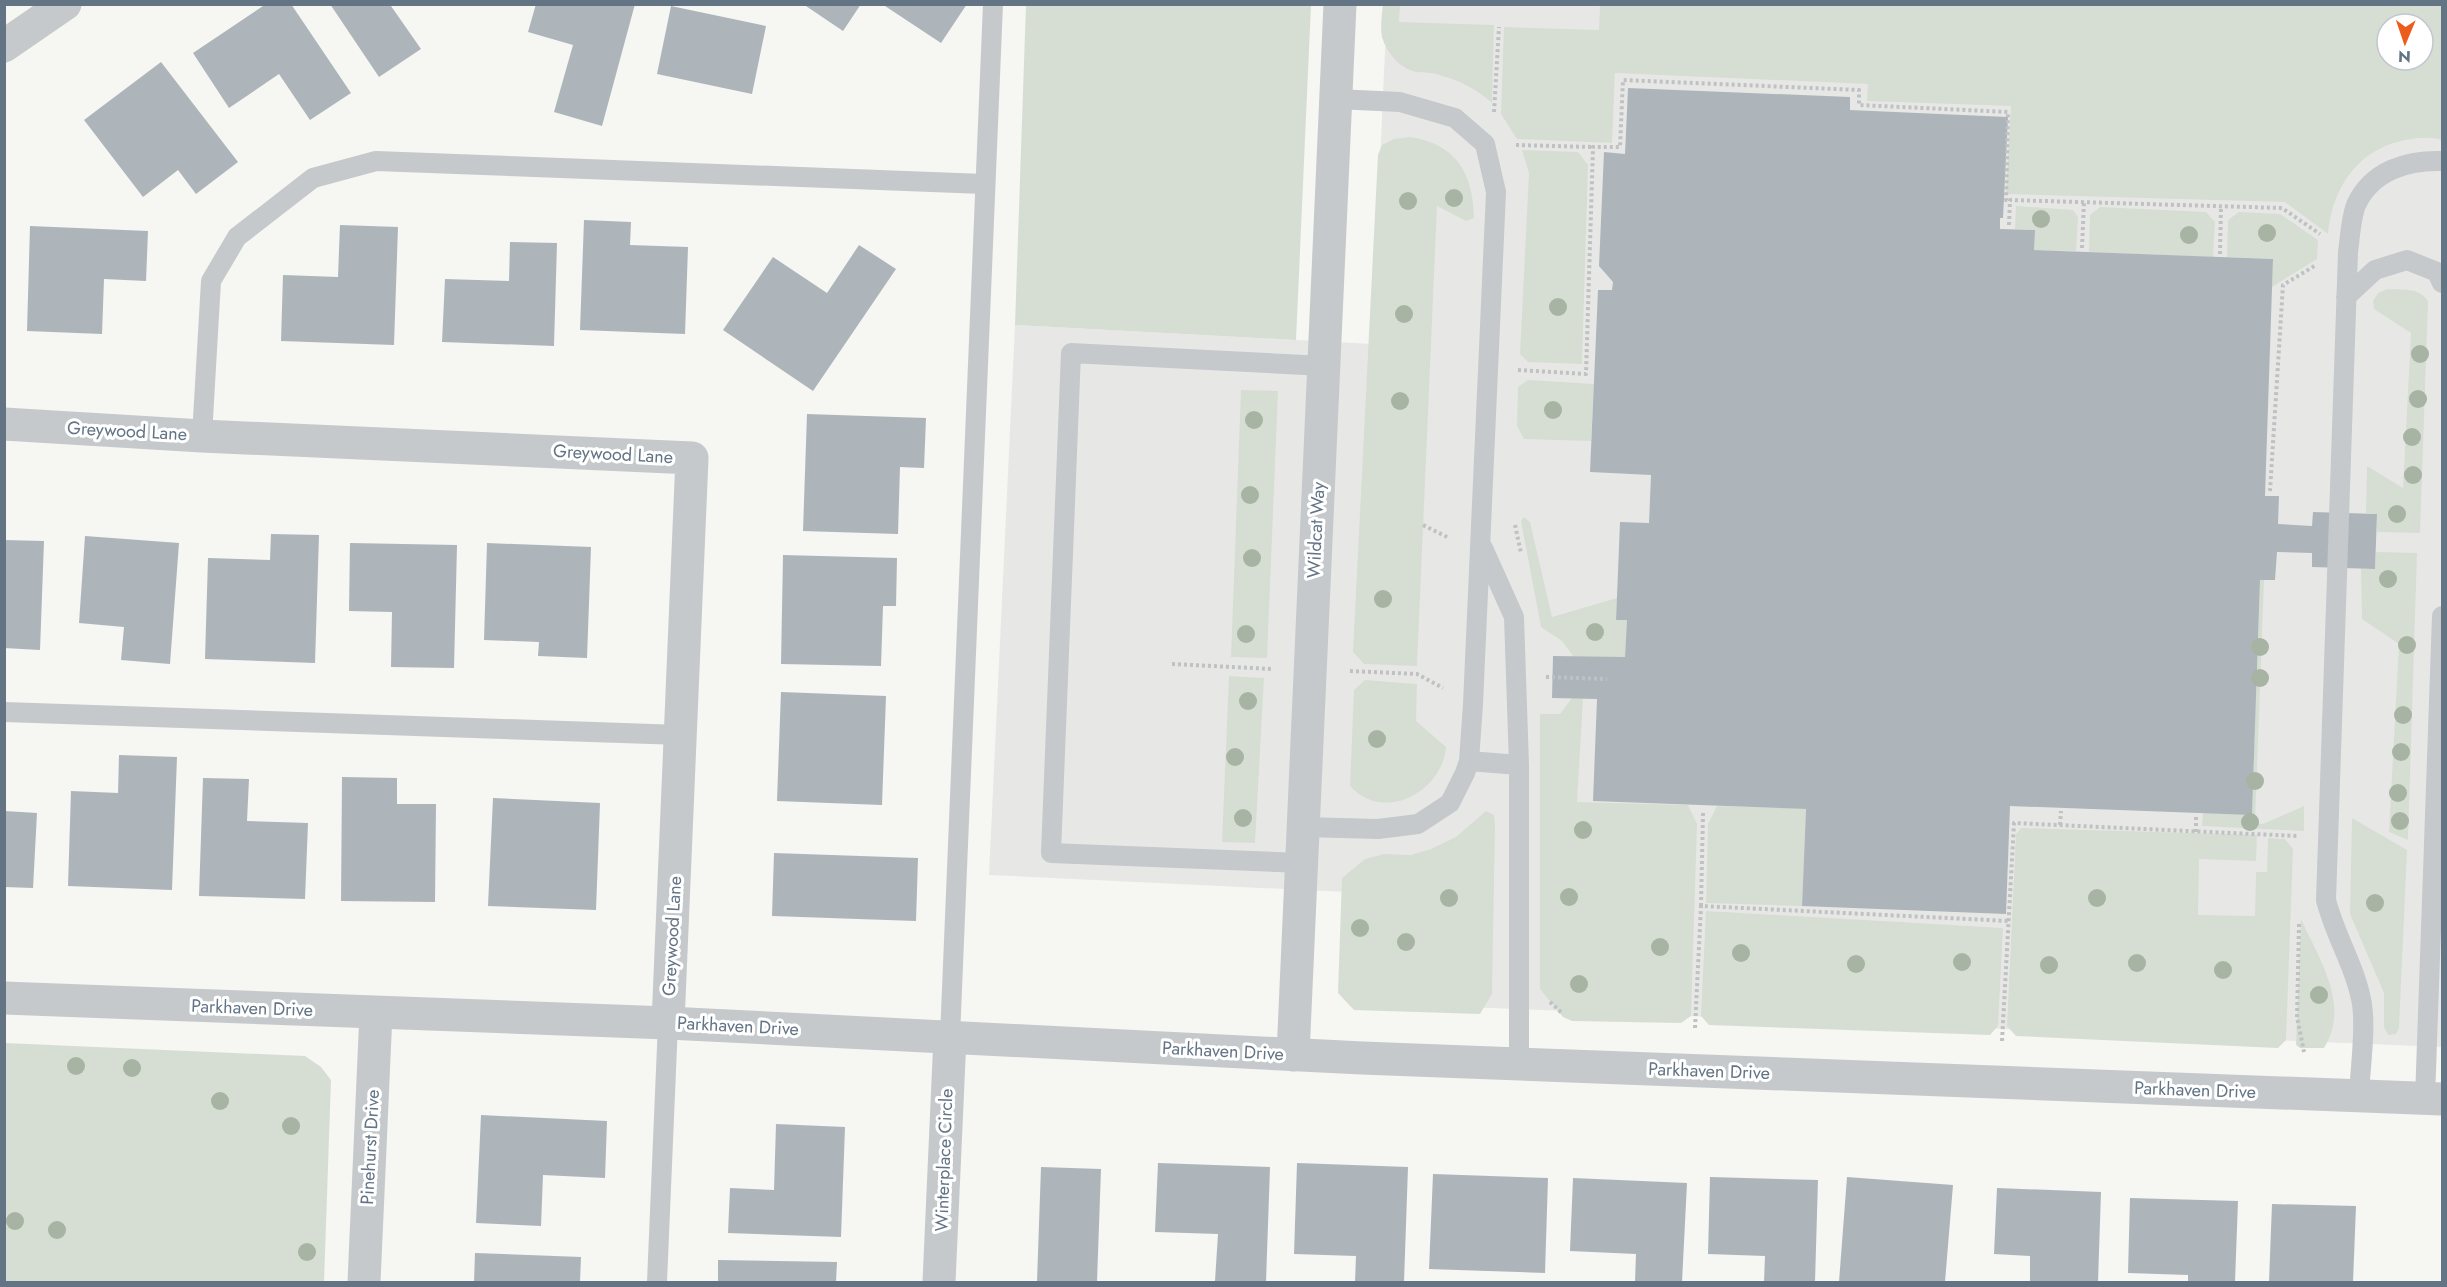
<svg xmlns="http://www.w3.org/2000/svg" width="2447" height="1287" font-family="Jost,sans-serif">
<rect width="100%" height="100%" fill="#f6f6f2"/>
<path fill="#e7e8e6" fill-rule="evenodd" d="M1387 5H2442V1047L1346 1002 1348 892 989 875 1015 325 1372 344ZM2387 24H2423V60H2387Z"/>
<path fill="#d6ded3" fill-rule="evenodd" d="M1383 4 1400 5 1399 22 1494 25 1492 103C1477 89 1458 80 1439 75 1431 72 1424 73 1416 72 1399 68 1387 53 1382 37 1380 27 1382 14 1383 4Z
M1026 5H1311L1296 340 1015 325Z
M1600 5H2442V140C2429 136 2414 138 2401 141 2355 152 2332 190 2328 234L2285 202 2006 194 2011 106 1867 101 1868 84 1615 73 1612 143 1517 139 1501 114 1504 27 1599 30ZM2387 24H2423V60H2387Z
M1410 137C1457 144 1473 174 1474 218L1466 221 1437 206 1417 666 1364 664 1353 652 1378 155 1382 145 1394 139Z
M1522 150 1578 152 1588 165 1582 364 1528 362 1520 354 1529 173Z
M2016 206 2073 210 2078 217 2076 251 2034 250V230L2015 229Z
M2100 207 2206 212 2215 222 2213 257 2089 252 2090 215Z
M2239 212 2280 214 2318 240 2317 259 2272 287 2273 259 2227 257 2228 220Z
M2387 289C2402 290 2419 287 2428 301L2420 533 2377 532V514L2366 513 2367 466 2403 488 2411 333 2374 309 2373 301 2378 293Z
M1528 380 1594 384 1591 441 1524 439 1517 426 1518 387Z
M1241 390 1278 391 1267 658 1231 657Z
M1524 517 1530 522 1552 617 1617 598 1616 620H1627L1625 657H1574L1562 641 1541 627 1521 521Z
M2376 552 2417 553 2408 840 2389 832 2399 644 2362 619 2361 569H2375Z
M2260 580H2264L2255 823 2263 824 2304 806V831L2202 826 2203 813 2252 814Z
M1229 676 1264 678 1255 843 1222 842Z
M1365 680 1417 684 1416 721 1446 747C1442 793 1383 823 1350 786L1354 690Z
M1572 698 1583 699 1577 802 1688 805 1697 824 1691 1016 1681 1023 1572 1021 1563 1017 1540 989V714H1560Z
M1717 806 1806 809 1802 906 1706 903 1708 824Z
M1486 811 1494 815 1495 826 1492 994 1480 1014 1354 1010 1338 993 1342 878 1365 859 1384 854 1411 855 1431 849 1456 837Z
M2352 818 2407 850 2399 1028 2396 1034 2388 1035 2384 1027V993L2350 914Z
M2021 828 2257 835 2256 861 2199 859 2198 915 2255 916 2256 872H2267L2268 838 2285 839 2293 849 2286 1040 2278 1048 2016 1036 2007 1026 2016 834Z
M1706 911 2003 928 1998 1026 1990 1035 1709 1025 1701 1016Z
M2301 919C2319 959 2351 1005 2324 1048H2300L2296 1045Z
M5 1043 305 1056 321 1067 331 1080 324 1282H5Z"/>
<path fill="#adb5bb" d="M266 4H291L351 93 310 120 279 74 229 108 193 53Z
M330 4H394L391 6 421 49 379 77Z
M536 4H635L602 126 554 112 573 45 528 32Z
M803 4H861L843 31Z
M882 4H967L941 43Z
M671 6 766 26 752 94 657 74Z
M161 62 238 162 196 194 178 170 143 197 84 120Z
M1628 88 1850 97V110L2008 117 2003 218H2000V229L2035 230 2034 250 2273 259 2265 496H2279L2278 524 2312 526 2313 512 2377 514 2375 569 2312 567V553L2277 552 2275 580H2260L2252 815 2010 806 2006 914 1802 906 1806 809 1593 801 1597 699 1552 698 1553 656 1625 657 1627 620H1616L1620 522 1649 523 1651 475 1590 472 1598 290H1612L1613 282 1599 266 1604 152 1625 154Z
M584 220 631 222 630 245 688 247 685 334 580 330Z
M340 225 398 227 394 345 281 341 283 275 338 277Z
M30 226 148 231 146 281 104 279 102 334 27 331Z
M510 242 557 243 554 346 442 342 445 279 509 281Z
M859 245 896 269 813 391 723 330 773 257 827 293Z
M807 414 926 418 924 468 900 467 898 534 803 531Z
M271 534 319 535 315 663 205 659 208 558 270 560Z
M85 536 179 543 170 664 121 660 124 627 79 623Z
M4 540 44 541 40 650 4 648Z
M350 543 457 545 454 668 391 667 392 612 349 611Z
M487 543 591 547 587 658 538 656 539 642 484 640Z
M783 555 897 558 896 606H883L881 666 781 664Z
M781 692 886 696 882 805 777 801Z
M119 755 177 757 172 890 68 886 71 791 118 793Z
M342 777 397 778V804H436L435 902 341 901Z
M203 778 249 779 247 821 308 823 305 899 199 896Z
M493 798 600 803 596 910 488 906Z
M5 811 37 813 33 888 5 887Z
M774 853 918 858 916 921 772 916Z
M481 1115 607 1121 605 1178 543 1175 541 1226 476 1223Z
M776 1124 845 1127 841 1237 728 1233 730 1188 774 1190Z
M1158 1163 1270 1167 1266 1282 1215 1281 1218 1234 1155 1232Z
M1297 1163 1408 1167 1404 1282H1355L1356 1256 1294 1254Z
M1041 1167 1101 1169 1097 1282H1037Z
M1433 1174 1548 1178 1545 1273 1429 1269Z
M1710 1177 1818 1180 1815 1282H1764L1765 1256 1708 1254Z
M1847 1177 1953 1185 1945 1282H1839Z
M1573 1178 1687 1183 1682 1282H1635L1636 1254 1570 1251Z
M1997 1188 2101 1192 2098 1282H2030V1256L1994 1254Z
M2130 1198 2238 1201 2235 1282H2188V1275L2128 1273Z
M2272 1204 2356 1206 2353 1282H2269Z
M475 1253 581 1257 580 1282H474Z
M718 1260 837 1262 836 1282H718Z"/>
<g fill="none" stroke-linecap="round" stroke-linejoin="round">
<path stroke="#bfc1c3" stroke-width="4" stroke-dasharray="3 3" stroke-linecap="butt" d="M1494 112 1499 27
M1516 145 1593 147
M2009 225 2010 200 2282 208 2320 234
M2082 248 2084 202
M2220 254 2221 206
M1518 370 1586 374 1593 147H1620L1623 80 1859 90V105L2008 112 2006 200H2010
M2270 491 2283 285 2316 265
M1423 525 1449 538
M1515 525 1521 553
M1172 664 1272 669
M1350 671 1417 674 1443 688
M1546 677 1607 679
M2060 825 2061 811
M2196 832V816
M1701 906 1703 813
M2299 924 2297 1017 2304 1052
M1550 1002 1563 1014
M1695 1028 1701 906 2009 921
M2002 1041 2014 823 2297 836"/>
<path stroke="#c5c9cc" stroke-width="20" d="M2346 297 2375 270 2407 260 2437 272 2442 283
M202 436 211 281 237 237 313 178 376 161 984 184
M1483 548 1514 617 1519 765V1064
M4 712 681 735
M1469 761 1519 765
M1303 827 1378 829 1418 824 1450 803 1465 773 1469 761 1473 704 1496 192 1485 144 1455 118 1400 102 1336 99
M1301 863 1051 853 1071 353 1324 366
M950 1037 993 4
M2359 1096C2360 1069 2366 1031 2362 1004 2356 968 2335 936 2326 900L2348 252C2350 237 2351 218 2356 205 2372 170 2408 160 2442 161
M2425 1099 2442 616
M657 1282 668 1023"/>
<path stroke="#c5c9cc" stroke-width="33" d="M4 46 65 4
M4 424 202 436 692 458 668 1023
M1293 1055 1340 4
M364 1282 376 1013
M939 1282 950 1037"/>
<path stroke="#c5c9cc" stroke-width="33" d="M4 998 668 1023 1362 1058 2442 1099"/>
</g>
<g fill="#a7b3a3">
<circle cx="1454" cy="198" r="9"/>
<circle cx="1408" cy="201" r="9"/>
<circle cx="2041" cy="219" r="9"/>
<circle cx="2267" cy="233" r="9"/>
<circle cx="2189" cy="235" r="9"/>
<circle cx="1558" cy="307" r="9"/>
<circle cx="1404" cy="314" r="9"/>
<circle cx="2420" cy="354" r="9"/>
<circle cx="2418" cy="399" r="9"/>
<circle cx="1400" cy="401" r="9"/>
<circle cx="1553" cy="410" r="9"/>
<circle cx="1254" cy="420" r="9"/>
<circle cx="2412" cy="437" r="9"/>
<circle cx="2413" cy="475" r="9"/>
<circle cx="1250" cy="495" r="9"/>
<circle cx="2397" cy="514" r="9"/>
<circle cx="1252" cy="558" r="9"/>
<circle cx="2388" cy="579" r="9"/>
<circle cx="1383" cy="599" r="9"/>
<circle cx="1595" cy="632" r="9"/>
<circle cx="1246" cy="634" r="9"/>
<circle cx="2407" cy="645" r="9"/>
<circle cx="2260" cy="647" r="9"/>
<circle cx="2260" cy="678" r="9"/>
<circle cx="1248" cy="701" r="9"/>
<circle cx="2403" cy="715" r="9"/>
<circle cx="1377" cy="739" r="9"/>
<circle cx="2401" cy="752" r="9"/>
<circle cx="1235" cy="757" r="9"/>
<circle cx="2255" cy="781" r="9"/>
<circle cx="2398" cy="793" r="9"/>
<circle cx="1243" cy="818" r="9"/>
<circle cx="2400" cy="821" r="9"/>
<circle cx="2250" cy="822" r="9"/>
<circle cx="1583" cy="830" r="9"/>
<circle cx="1569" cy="897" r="9"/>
<circle cx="1449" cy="898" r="9"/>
<circle cx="2097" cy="898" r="9"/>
<circle cx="2375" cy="903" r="9"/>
<circle cx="1360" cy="928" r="9"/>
<circle cx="1406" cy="942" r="9"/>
<circle cx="1660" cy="947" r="9"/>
<circle cx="1741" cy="953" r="9"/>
<circle cx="1962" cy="962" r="9"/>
<circle cx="2137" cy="963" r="9"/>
<circle cx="1856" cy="964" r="9"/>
<circle cx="2049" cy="965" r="9"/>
<circle cx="2223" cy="970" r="9"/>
<circle cx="1579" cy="984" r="9"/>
<circle cx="2319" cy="995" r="9"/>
<circle cx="76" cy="1066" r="9"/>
<circle cx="132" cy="1068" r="9"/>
<circle cx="220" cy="1101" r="9"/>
<circle cx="291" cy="1126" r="9"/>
<circle cx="15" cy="1221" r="9"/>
<circle cx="57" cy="1230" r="9"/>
<circle cx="307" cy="1252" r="9"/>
</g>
<g text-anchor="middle" stroke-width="6" stroke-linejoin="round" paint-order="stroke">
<g font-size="18" fill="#637485" stroke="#fff">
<text transform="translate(127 431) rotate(3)" y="6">Greywood Lane</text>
<text transform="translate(613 454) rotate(3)" y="6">Greywood Lane</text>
<text transform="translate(1316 530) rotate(-87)" y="6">Wildcat Way</text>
<text transform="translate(672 936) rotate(-87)" y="6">Greywood Lane</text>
<text transform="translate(252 1008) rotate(2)" y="6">Parkhaven Drive</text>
<text transform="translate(738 1026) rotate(3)" y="6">Parkhaven Drive</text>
<text transform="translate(1223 1051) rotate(3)" y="6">Parkhaven Drive</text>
<text transform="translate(1709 1071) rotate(2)" y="6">Parkhaven Drive</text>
<text transform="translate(2195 1090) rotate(2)" y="6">Parkhaven Drive</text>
<text transform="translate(370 1147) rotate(-87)" y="6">Pinehurst Drive</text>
<text transform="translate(944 1160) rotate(-88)" y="6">Winterplace Circle</text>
</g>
</g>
<rect width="2447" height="1287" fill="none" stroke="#637485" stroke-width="12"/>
<g transform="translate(2405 42) rotate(182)"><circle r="28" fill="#ffffff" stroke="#c1c7ce" stroke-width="1.5"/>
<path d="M0-4.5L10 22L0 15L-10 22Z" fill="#ec5d1d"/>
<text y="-9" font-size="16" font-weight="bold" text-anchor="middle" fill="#637485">N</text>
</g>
</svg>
